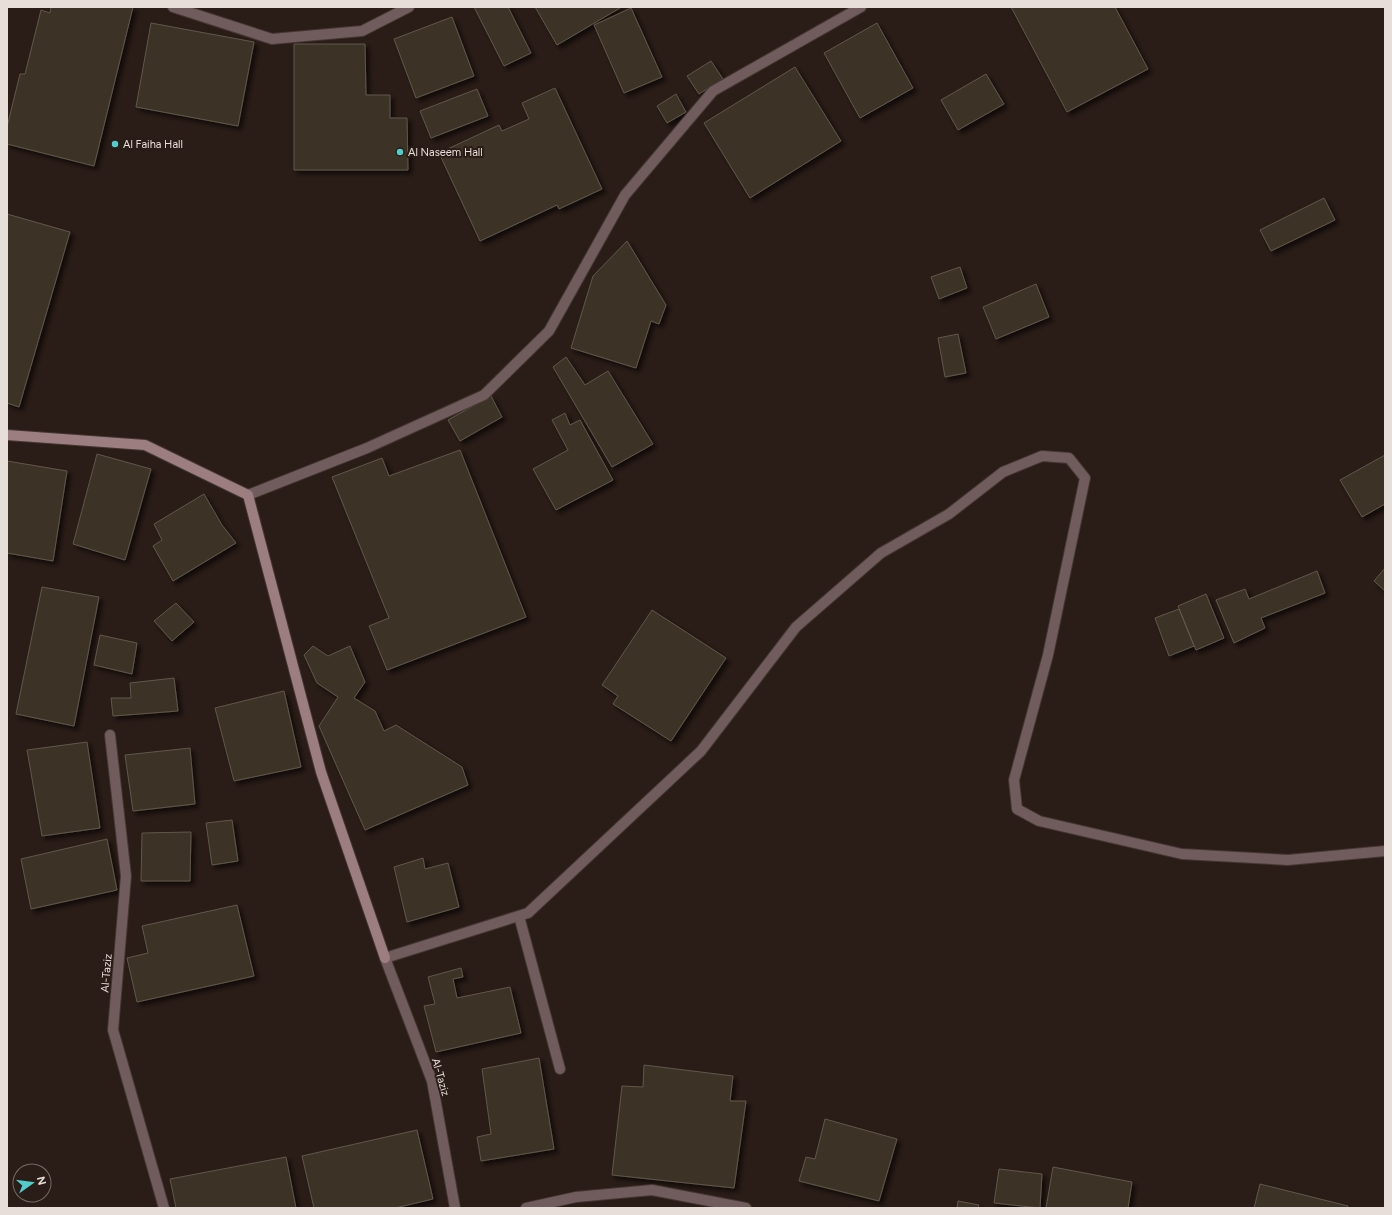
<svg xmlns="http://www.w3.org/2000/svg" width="1392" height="1215" font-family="Figtree,sans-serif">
<defs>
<filter id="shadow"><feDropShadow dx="3.5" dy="3.5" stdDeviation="2" flood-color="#0009"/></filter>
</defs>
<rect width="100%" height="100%" fill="#2a1c17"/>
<path fill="#3c3327" stroke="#61574a" filter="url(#shadow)" d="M51 7H133L94 166 7 144V127L20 74H25L41 10 50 13Z
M474 7H508L531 53 504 66Z
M535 7H620V8L557 45Z
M1011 7H1115L1148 69 1067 112Z
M631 8 662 77 624 93 594 25Z
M452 17 474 76 416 98 394 39Z
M151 23 254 42 238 126 136 107Z
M877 23 913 88 860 118 824 53Z
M294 44H365L366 95H390V118H407L408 170H294Z
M711 61 723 79 699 94 687 76Z
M795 67 841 141 750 198 704 123Z
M986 74 1004 104 958 130 941 100Z
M555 88 602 189 559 209 557 205 480 241 439 153 499 125 502 131 529 119 522 103Z
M477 89 488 116 431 138 420 111Z
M676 94 686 112 667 123 657 106Z
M1324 198 1335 220 1271 251 1260 230Z
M7 214 70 232 19 407 7 403Z
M627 241 666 305 659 324 651 321 636 368 571 348 593 276Z
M960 267 967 288 939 299 931 277Z
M1036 284 1049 317 996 339 983 307Z
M958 334 966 373 945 377 938 338Z
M566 357 585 385 608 371 653 444 612 467 553 367Z
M491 396 502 417 460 441 448 420Z
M565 413 570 425 580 420 613 480 556 510 533 469 568 450 552 420Z
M460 450 526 617 387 670 369 626 389 618 332 477 382 458 389 476Z
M97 454 151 469 125 560 73 544Z
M1385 455V504L1362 517 1340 480Z
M7 461 67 471 53 561 7 553Z
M204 494 222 525 236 543 173 581 153 546 162 540 154 524Z
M1385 568V591L1374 581Z
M1317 571 1325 593 1261 618 1265 628 1234 643 1216 600 1245 589 1249 599Z
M42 587 99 597 74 726 16 714Z
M1206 594 1224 638 1196 650 1178 606Z
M176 603 194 622 172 641 154 621Z
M1179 609 1194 646 1169 656 1155 618Z
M652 610 726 658 671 741 613 704 618 696 602 685Z
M100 635 137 643 132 674 94 665Z
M313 646 328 656 350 646 365 682 354 698 375 711 384 731 396 725 462 767 468 785 365 830 319 726 338 697 317 683 304 655Z
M174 678 178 711 113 716 111 698H131L130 683Z
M284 691 301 767 234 781 215 708Z
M87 742 100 828 42 836 27 750Z
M190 748 195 804 133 811 125 755Z
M232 820 238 861 212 865 206 823Z
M191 832 190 881H141L142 833Z
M107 839 117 890 31 909 21 859Z
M423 858 425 869 448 863 459 907 407 922 394 867Z
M237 905 254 976 137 1002 127 958 148 953 142 926Z
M461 968 463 977 453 979 457 998 510 987 521 1033 436 1052 424 1006 435 1004 428 977Z
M539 1058 554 1149 481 1161 477 1137 491 1134 482 1069Z
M644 1065 733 1076 730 1101H746L734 1188 612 1175 622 1086 643 1087Z
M825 1119 897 1139 879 1201 799 1181 806 1157 815 1159Z
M417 1130 433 1199 395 1208H314L302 1156Z
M286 1157 296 1208H176L170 1179Z
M1053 1167 1132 1182 1128 1208H1046Z
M999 1169 1042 1174 1040 1208 994 1203Z
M1260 1184 1348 1206 1347 1208H1254Z
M958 1201 979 1205 978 1208H957Z"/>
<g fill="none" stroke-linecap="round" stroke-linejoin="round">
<g stroke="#443732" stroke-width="12">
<path id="lane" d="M519 916 560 1069"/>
</g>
<g stroke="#443732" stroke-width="12">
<path id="street" d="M173 7 272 39 362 31 409 7
M248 495 367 448 484 395 549 331 625 195 713 91 861 7
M110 735 126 876 113 1030 164 1208
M455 1208 432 1081 385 958 528 913 701 751 796 627 881 553 949 514 1003 472 1042 456 1069 458 1085 478 1048 655 1014 780 1017 809 1039 821 1182 854 1288 860 1385 851
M526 1208 576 1197 652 1190 746 1208"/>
</g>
<g stroke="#443732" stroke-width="12">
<path id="secondary" d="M7 435 145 445 248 495 321 772 385 958"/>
</g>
<use href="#lane" stroke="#705c5d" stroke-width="10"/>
<use href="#street" stroke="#705c5d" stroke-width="10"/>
<use href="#secondary" stroke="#9d7e80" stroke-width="10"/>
</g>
<g fill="#52cdcd" stroke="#2a1c17" stroke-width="1.5">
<circle cx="115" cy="144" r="4"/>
<circle cx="400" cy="152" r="4"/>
</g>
<g text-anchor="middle" stroke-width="4" stroke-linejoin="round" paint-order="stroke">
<g font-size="11" fill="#e7ddd9" stroke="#2a1c17" text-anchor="start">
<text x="123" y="148">Al Faiha Hall</text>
<text x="408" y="156">Al Naseem Hall</text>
</g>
<g font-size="11" fill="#e7ddd9" stroke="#2a1c17">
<text transform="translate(106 973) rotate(-85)" y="4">Al-Taziz</text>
<text transform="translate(441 1077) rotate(74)" y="4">Al-Taziz</text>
</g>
</g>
<rect width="1392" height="1215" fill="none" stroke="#e7ddd9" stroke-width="16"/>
<g transform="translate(32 1183) rotate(76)"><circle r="19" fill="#2a1c17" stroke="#766965"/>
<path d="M0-3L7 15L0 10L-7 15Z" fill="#52cdcd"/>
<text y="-6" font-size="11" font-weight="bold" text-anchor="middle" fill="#e7ddd9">N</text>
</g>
</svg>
